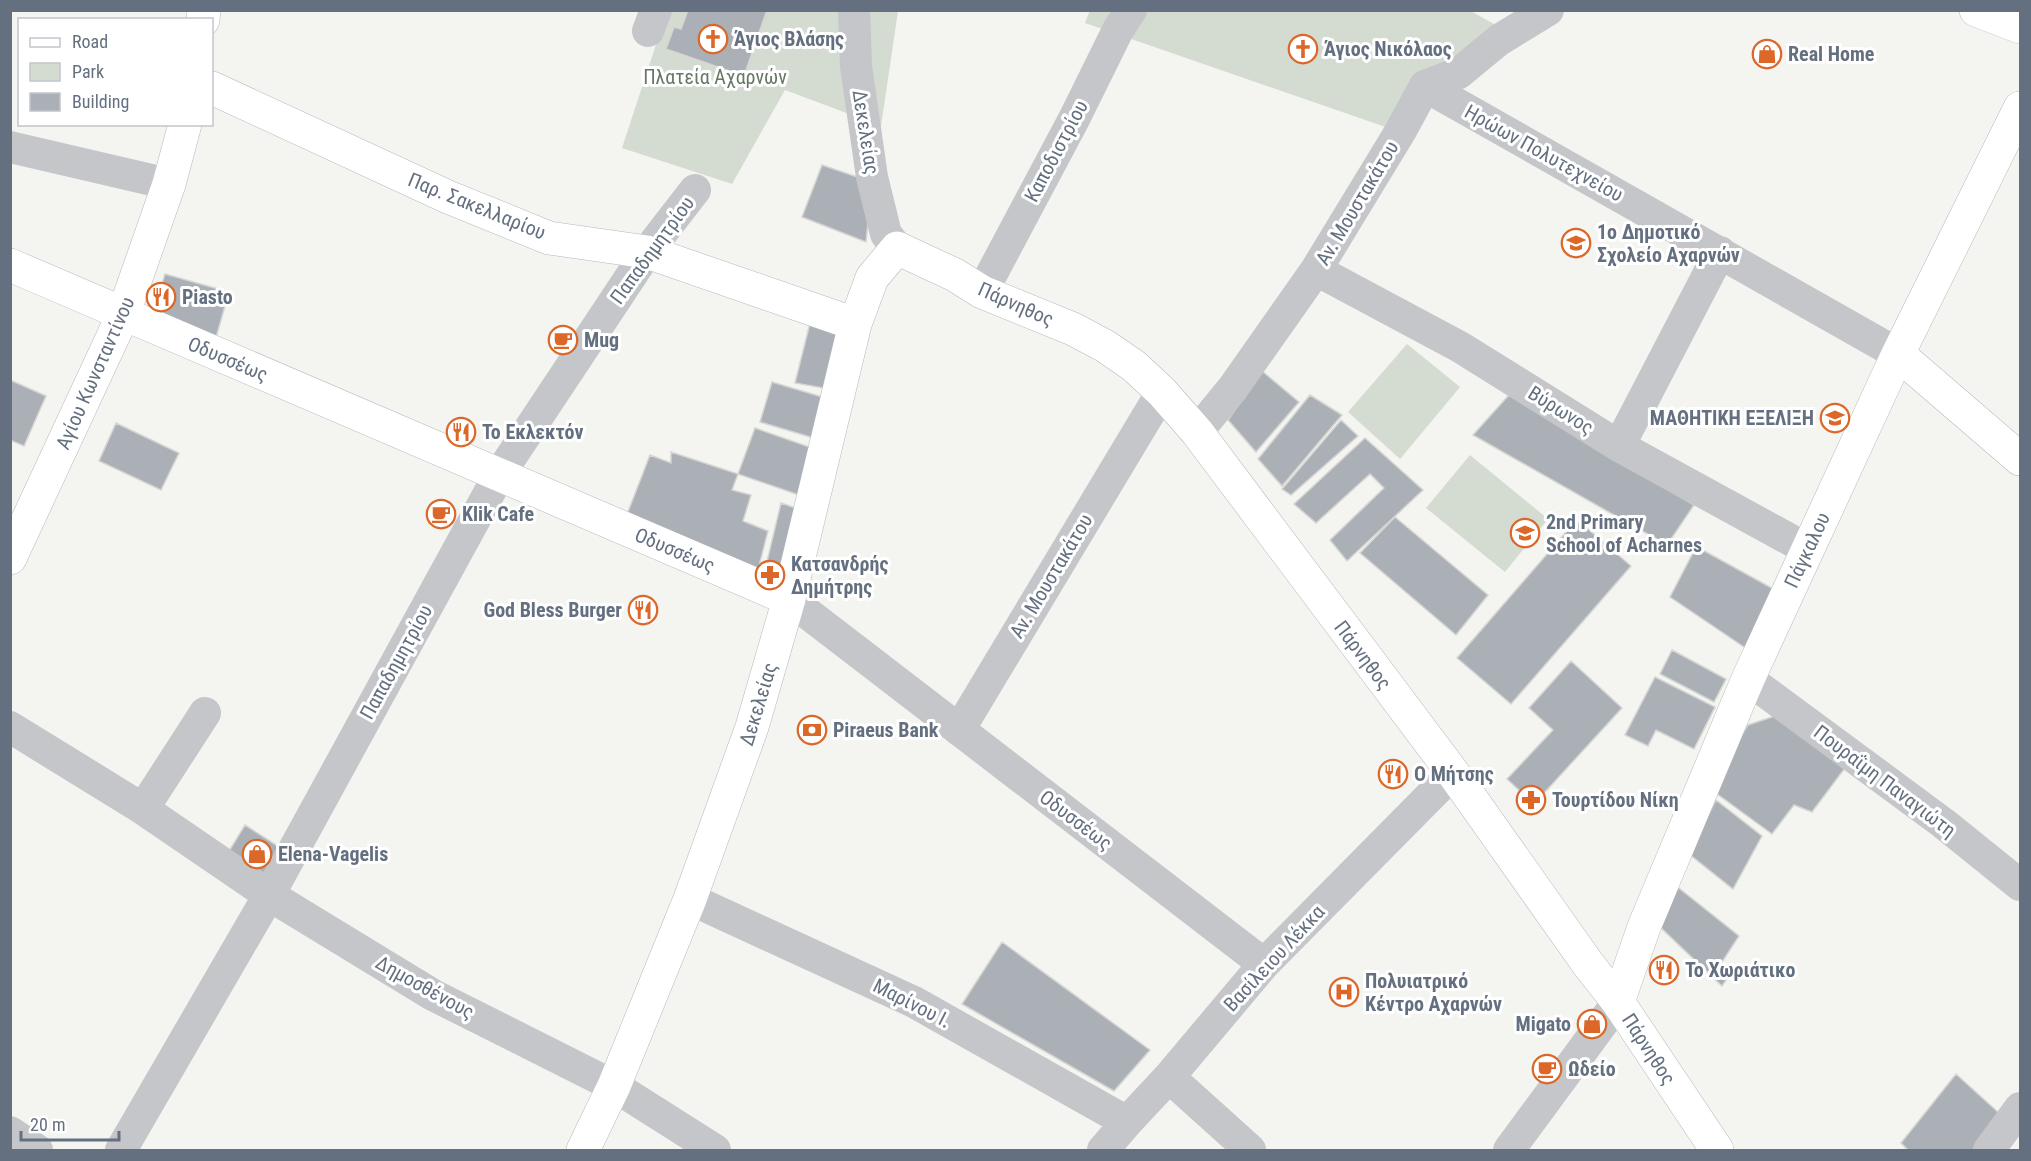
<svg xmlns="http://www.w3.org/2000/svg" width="2031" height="1161" font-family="'Roboto Condensed',sans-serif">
<rect width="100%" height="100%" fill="#f4f4f0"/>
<path fill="#d4dbd1" d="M1090 10H1469L1501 28 1400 132 1085 23Z
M667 11H898L881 126 785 90 732 184 622 148Z
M1407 344 1460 387 1400 459 1348 412Z
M1470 455 1548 519 1505 572 1426 508Z"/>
<path fill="#aab0b6" stroke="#d5d5d3" stroke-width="1.5" d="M688 10H767L744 76 666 49 674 27 681 29Z
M822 165 872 182 866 242 802 217Z
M165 274 229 292 215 341 153 315Z
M810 323 842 330 829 389 795 383Z
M1262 371 1299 402 1256 452 1228 420Z
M10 380 46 396 24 446 10 440Z
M772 382 829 399 817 439 760 422Z
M1310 395 1342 415 1282 486 1258 459Z
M1509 395 1694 505 1667 545 1473 435Z
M1341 420 1358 436 1291 495 1282 489Z
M116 423 179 453 161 490 99 461Z
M755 428 815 449 799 495 738 474Z
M1365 438 1423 490 1347 561 1330 540 1384 488 1370 474 1316 523 1294 504Z
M671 452 738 474 732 490 751 495 743 521 768 531 758 570 626 517 650 455 671 463Z
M781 503 807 512 789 585 764 574Z
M1395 517 1488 595 1456 635 1360 553Z
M1580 522 1631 566 1511 704 1457 658 1574 523Z
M1699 548 1779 592 1747 649 1670 597 1695 549Z
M1672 650 1726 679 1714 702 1660 674Z
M1571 661 1622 708 1534 804 1507 779 1553 730 1529 708Z
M1655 677 1715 707 1694 749 1656 730 1648 746 1625 735Z
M1775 716 1845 768 1812 812 1794 805 1772 834 1709 788 1748 725Z
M1716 800 1762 836 1733 889 1689 854Z
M245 825 287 852 268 882 226 856Z
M1675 885 1739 936 1720 965 1730 974 1722 986 1659 926Z
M1002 942 1150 1050 1114 1091 962 1004Z
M1956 1074 1999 1113 1973 1150H1908L1901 1143Z"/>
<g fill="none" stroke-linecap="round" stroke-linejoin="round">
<g stroke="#b6b9be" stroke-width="34">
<path id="secondary" d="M1976 10 2020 27
M203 20 204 10
M212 88 448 197 549 238 647 252 855 324
M10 265 789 599
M1898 354 2020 459
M10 558 123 315 169 184 185 124
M1618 1002 1644 927 1748 679 1898 354 2020 108
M583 1150 614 1086 690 899 752 727 789 599 855 324 872 278 897 248 955 275 982 292 1073 329 1105 346 1134 366 1162 392 1197 432 1453 773 1588 964 1618 1002 1717 1150"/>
</g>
<path stroke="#c4c6ca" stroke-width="32" d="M854 10 856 66 872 177 886 234 897 248
M648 31 656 10
M1425 86 1898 354
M10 147 169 184
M1316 270 1460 347 1619 446 1807 549
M982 292 1074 119 1118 30 1131 10
M1197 432 1233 388 1316 270 1400 132 1425 86 1459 73 1499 40 1548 10
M1619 446 1720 252
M789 599 1264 964
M1748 679 1943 823 2020 885
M10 727 143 809 269 895 433 995 614 1086 715 1150
M959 730 1162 392
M143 809 205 713
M690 899 914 1002 1127 1122
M1169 1077 1250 1150
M10 1132 37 1150
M121 1150 269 895 499 475 647 252 695 190
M1103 1150 1127 1122 1169 1077 1264 964 1453 773
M1509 1150 1618 1002
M1989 1150 2020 1108"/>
<use href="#secondary" stroke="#fff" stroke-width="33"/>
</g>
<defs>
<g id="church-ring" transform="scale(1.5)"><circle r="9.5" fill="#fff" stroke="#db6729" stroke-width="1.5"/><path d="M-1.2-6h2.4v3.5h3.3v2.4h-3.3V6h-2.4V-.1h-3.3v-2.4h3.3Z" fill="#db6729"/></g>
<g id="shop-ring" transform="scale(1.5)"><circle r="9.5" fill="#fff" stroke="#db6729" stroke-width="1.5"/><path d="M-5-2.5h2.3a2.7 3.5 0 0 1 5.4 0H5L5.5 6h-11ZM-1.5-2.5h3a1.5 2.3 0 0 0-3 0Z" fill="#db6729"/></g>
<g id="school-ring" transform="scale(1.5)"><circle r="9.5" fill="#fff" stroke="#db6729" stroke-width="1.5"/><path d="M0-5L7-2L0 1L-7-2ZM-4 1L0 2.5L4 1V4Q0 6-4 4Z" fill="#db6729"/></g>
<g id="restaurant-ring" transform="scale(1.5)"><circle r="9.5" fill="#fff" stroke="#db6729" stroke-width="1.5"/><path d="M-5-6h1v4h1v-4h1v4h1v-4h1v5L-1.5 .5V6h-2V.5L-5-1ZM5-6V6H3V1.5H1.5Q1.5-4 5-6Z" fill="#db6729"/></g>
<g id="cafe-ring" transform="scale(1.5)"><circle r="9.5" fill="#fff" stroke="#db6729" stroke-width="1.5"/><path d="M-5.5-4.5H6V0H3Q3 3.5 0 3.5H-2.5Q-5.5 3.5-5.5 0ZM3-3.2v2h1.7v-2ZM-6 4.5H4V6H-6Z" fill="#db6729"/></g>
<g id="pharmacy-ring" transform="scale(1.5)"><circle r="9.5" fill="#fff" stroke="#db6729" stroke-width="1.5"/><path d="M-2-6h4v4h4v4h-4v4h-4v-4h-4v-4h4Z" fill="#db6729"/></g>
<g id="bank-ring" transform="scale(1.5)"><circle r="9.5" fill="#fff" stroke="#db6729" stroke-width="1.5"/><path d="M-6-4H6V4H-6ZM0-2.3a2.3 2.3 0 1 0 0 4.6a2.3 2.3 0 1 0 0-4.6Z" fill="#db6729"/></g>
<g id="hospital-ring" transform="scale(1.5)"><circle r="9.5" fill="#fff" stroke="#db6729" stroke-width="1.5"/><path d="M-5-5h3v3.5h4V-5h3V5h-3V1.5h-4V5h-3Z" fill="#db6729"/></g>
</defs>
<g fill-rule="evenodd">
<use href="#church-ring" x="713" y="39"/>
<use href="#church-ring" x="1303" y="49"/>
<use href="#shop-ring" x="1767" y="54"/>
<use href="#school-ring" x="1576" y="243"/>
<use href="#restaurant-ring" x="161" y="297"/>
<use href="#cafe-ring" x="563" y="340"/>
<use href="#school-ring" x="1835" y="418"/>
<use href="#restaurant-ring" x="461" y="432"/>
<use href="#cafe-ring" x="441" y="514"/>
<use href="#school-ring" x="1525" y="533"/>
<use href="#pharmacy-ring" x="770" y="575"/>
<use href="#restaurant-ring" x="643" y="610"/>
<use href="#bank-ring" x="812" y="730"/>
<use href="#restaurant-ring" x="1393" y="774"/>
<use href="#pharmacy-ring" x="1531" y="800"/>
<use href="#shop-ring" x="257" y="854"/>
<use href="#restaurant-ring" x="1664" y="970"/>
<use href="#hospital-ring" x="1344" y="992"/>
<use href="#shop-ring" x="1592" y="1024"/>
<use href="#cafe-ring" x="1547" y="1069"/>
</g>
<g text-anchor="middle" stroke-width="6" stroke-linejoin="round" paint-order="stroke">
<g font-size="20" font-weight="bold" fill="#647080" stroke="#fff" text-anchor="start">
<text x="734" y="46">Άγιος Βλάσης</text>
<text x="1324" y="56">Άγιος Νικόλαος</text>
<text x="1788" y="61">Real Home</text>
<text x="1597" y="239">1ο Δημοτικό<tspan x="1597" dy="23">Σχολείο Αχαρνών</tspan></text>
<text x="182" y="304">Piasto</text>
<text x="584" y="347">Mug</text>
<text x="1814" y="425" text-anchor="end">ΜΑΘΗΤΙΚΗ ΕΞΕΛΙΞΗ</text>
<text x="482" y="439">Το Εκλεκτόν</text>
<text x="462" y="521">Klik Cafe</text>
<text x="1546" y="529">2nd Primary<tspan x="1546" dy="23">School of Acharnes</tspan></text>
<text x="791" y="571">Κατσανδρής<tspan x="791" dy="23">Δημήτρης</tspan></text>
<text x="622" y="617" text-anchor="end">God Bless Burger</text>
<text x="833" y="737">Piraeus Bank</text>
<text x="1414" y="781">Ο Μήτσης</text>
<text x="1552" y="807">Τουρτίδου Νίκη</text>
<text x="278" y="861">Elena-Vagelis</text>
<text x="1685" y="977">Το Χωριάτικο</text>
<text x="1365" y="988">Πολυιατρικό<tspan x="1365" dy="23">Κέντρο Αχαρνών</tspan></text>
<text x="1571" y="1031" text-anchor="end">Migato</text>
<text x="1568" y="1076">Ωδείο</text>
</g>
<g font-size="20" fill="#647863" stroke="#fff">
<text x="715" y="84">Πλατεία Αχαρνών</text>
</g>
<g font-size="20" fill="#647080" stroke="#fff">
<text transform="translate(866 132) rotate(81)" y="7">Δεκελείας</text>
<text transform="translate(1056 151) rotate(-62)" y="7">Καποδιστρίου</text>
<text transform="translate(1544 153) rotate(29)" y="7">Ηρώων Πολυτεχνείου</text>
<text transform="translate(1357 203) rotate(-59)" y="7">Αν. Μουστακάτου</text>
<text transform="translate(477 206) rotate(22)" y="7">Παρ. Σακελλαρίου</text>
<text transform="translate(652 250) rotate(-54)" y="7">Παπαδημητρίου</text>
<text transform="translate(1016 304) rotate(24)" y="7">Πάρνηθος</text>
<text transform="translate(228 359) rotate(23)" y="7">Οδυσσέως</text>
<text transform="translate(95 373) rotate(-66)" y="7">Αγίου Κωνσταντίνου</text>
<text transform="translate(1561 410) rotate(32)" y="7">Βύρωνος</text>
<text transform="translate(675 550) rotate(23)" y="7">Οδυσσέως</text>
<text transform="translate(1807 550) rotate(-65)" y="7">Πάγκαλου</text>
<text transform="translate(1051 576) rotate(-59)" y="7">Αν. Μουστακάτου</text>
<text transform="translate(1363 655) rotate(53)" y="7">Πάρνηθος</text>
<text transform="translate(396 662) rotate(-61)" y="7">Παπαδημητρίου</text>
<text transform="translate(758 704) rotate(-73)" y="7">Δεκελείας</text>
<text transform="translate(1885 781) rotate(37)" y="7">Πουραΐμη Παναγιώτη</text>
<text transform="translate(1076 820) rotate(37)" y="7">Οδυσσέως</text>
<text transform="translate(1274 958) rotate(-47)" y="7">Βασίλειου Λέκκα</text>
<text transform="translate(425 987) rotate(29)" y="7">Δημοσθένους</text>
<text transform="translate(912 1003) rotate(27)" y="7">Μαρίνου Ι.</text>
<text transform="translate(1649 1049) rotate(57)" y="7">Πάρνηθος</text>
</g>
</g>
<rect width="2031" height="1161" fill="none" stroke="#647080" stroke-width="24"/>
<rect x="18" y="18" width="195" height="108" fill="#ffffff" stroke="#c1c6cc" stroke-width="1.5"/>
<rect x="30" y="38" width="30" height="9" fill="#ffffff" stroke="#c1c6cc" stroke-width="1.5"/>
<text x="72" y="48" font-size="18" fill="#647080">Road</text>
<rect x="30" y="63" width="30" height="18" fill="#d4dbd1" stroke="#c1c6cc" stroke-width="1.5"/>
<text x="72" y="78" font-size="18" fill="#647080">Park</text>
<rect x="30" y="93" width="30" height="18" fill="#aab0b6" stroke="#c1c6cc" stroke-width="1.5"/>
<text x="72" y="108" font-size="18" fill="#647080">Building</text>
<path d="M21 1131v9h98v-9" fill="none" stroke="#647080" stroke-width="3"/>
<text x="30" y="1131" font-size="18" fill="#647080" stroke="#ffffff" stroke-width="4.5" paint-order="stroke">20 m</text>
</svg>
